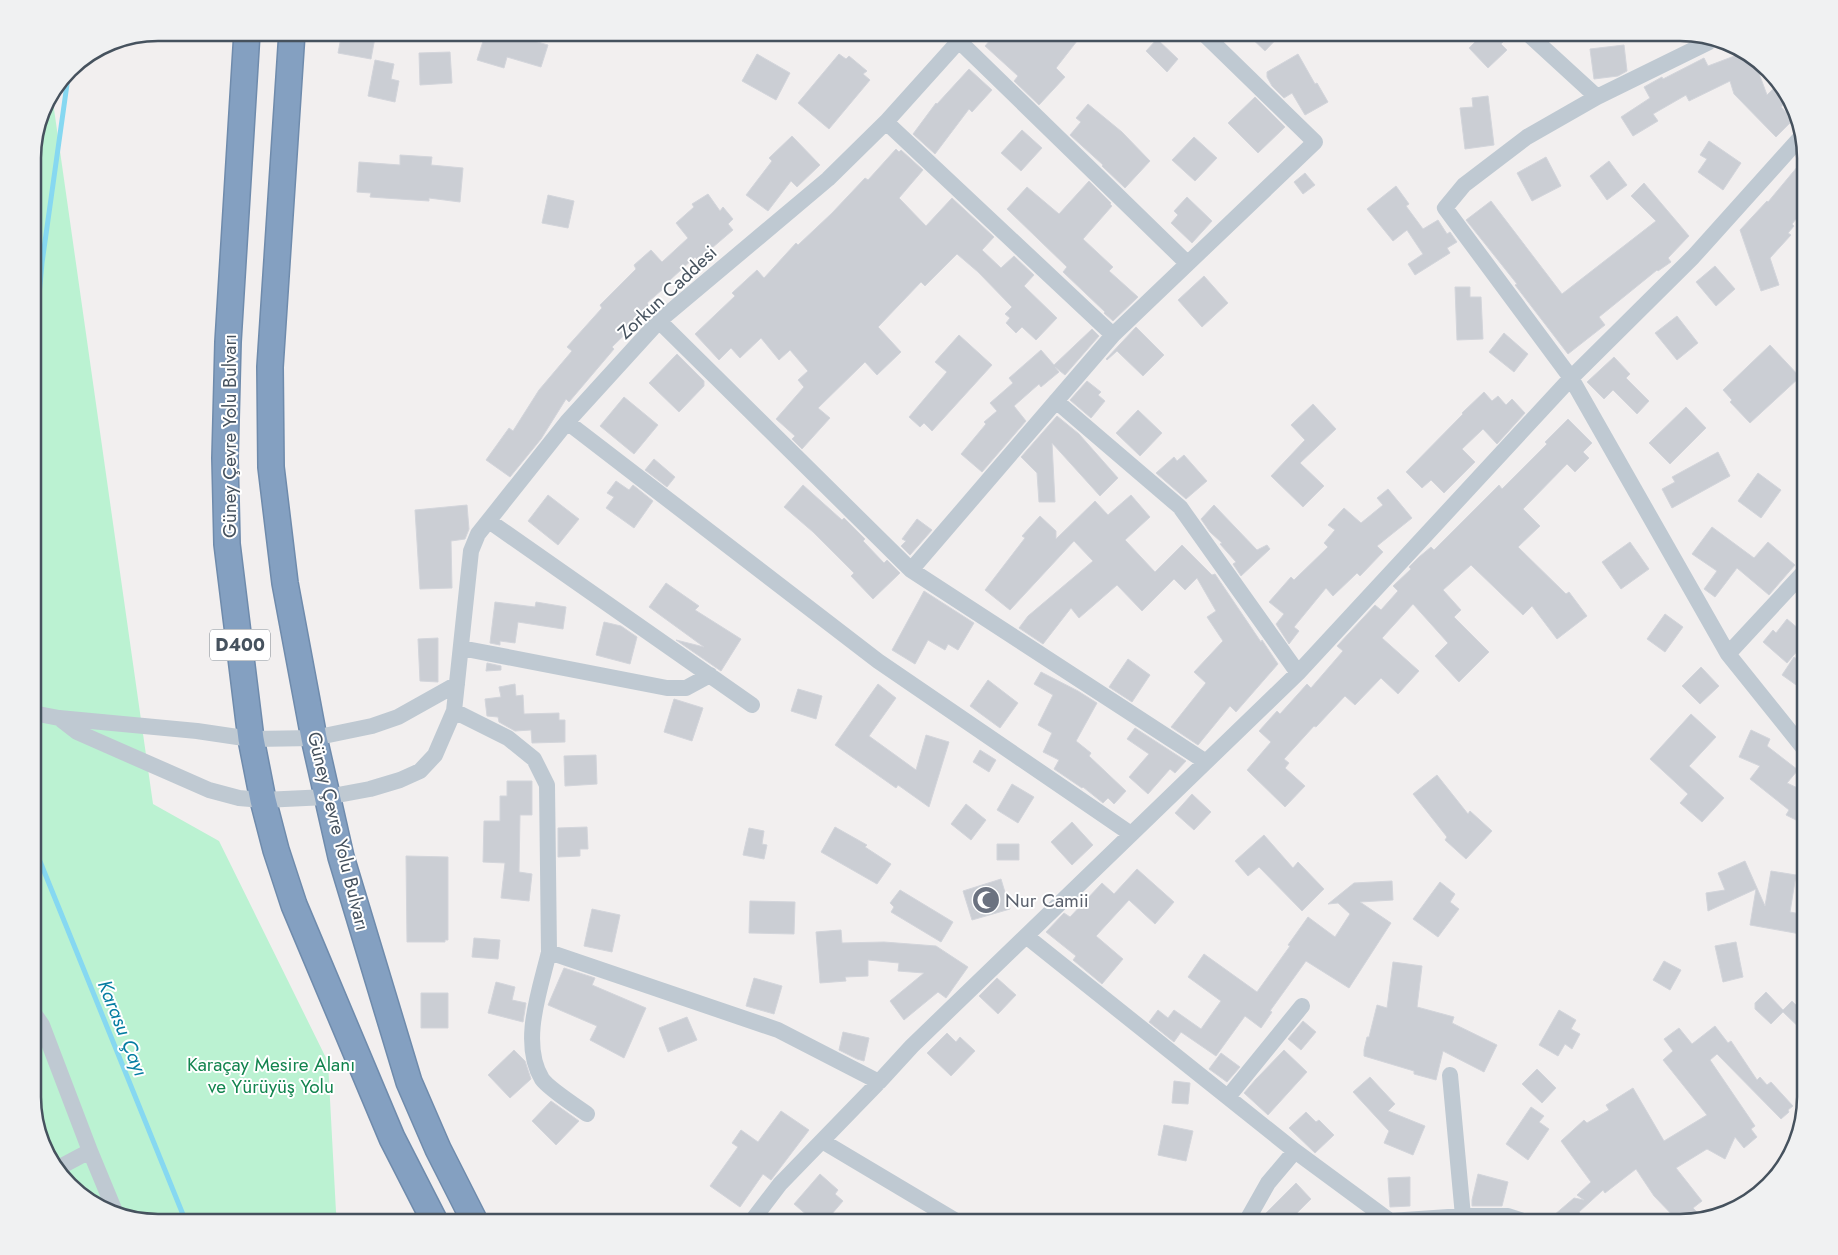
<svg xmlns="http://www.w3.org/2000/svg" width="1838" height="1255" font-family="Jost,sans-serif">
<rect width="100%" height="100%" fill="#f2efef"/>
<path fill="#bbf2d2" d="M52 95 153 804 219 841 328 1062 336 1212 341 1222H159L88 1201 49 1159 33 1104V151L42 110Z"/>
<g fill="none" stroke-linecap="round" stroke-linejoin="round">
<path stroke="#86d8f1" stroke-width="5" d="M33 361 42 263 69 70
M33 844 186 1222"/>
</g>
<path fill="#cbced4" stroke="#d3d5db" d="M342 32H376L371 59 338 53Z
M486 32H503L548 45 541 67 507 57 504 68 477 60Z
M997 32H1084L1056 68 1065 77 1039 105 1014 81 1018 76 985 46Z
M1245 32H1283L1265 51Z
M1485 32H1497L1504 41 1501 44 1507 50 1488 68 1469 48Z
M1157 39 1178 59 1167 72 1146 51Z
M1624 45 1627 71 1618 76 1594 79 1590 49Z
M450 52 452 83 420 85 419 53Z
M1745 52 1753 57 1767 95 1778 84 1789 96 1790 99 1781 107 1793 120 1776 137 1734 94 1730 81 1689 101 1686 95 1653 114 1658 121 1633 136 1621 117 1650 98 1644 87 1662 77 1663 79 1704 58 1708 66Z
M757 54 790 73 776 100 742 81Z
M839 54 846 59 849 56 867 71 863 74 870 80 829 129 798 103Z
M1298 54 1315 84 1317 83 1328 102 1305 115 1292 93 1284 98 1272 86 1267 77V72Z
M375 60 394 64 391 79 399 81 395 102 368 96Z
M969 69 992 90 972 112 969 109 935 154 913 134 936 103 937 104Z
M1488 96 1494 145 1465 149 1460 108 1473 107 1472 98Z
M1255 97 1285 127 1258 153 1228 123Z
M1088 104 1122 132 1150 161 1125 188 1102 166 1103 165 1070 135 1081 122 1076 118Z
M1022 130 1042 148 1021 171 1001 153Z
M792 136 820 165 797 187 791 181 768 211 746 195 772 161 769 158Z
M1194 137 1217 158 1195 181 1172 160Z
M1709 141 1741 163 1723 190 1698 172 1707 159 1700 155Z
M896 149 899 152 901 150 923 170 899 198 926 226 952 198 994 237 982 250 1001 268 1014 256 1034 275 1024 286 1057 318 1036 340 1022 327 1016 333 1006 323 1010 318 1005 314 1012 307 978 272 957 254 925 286 921 282 878 327 901 352 877 375 865 362 818 408 830 418 802 449 792 439 795 436 776 419 804 387 798 380 808 371 790 350 779 360 761 338 740 358 731 348 719 360 695 334 735 296 732 293 757 270 764 278 796 243 798 245 832 213 865 178 868 180Z
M400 155 432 157 431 165 463 168 460 202 429 198V201L370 197 371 193 357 192 359 162 400 165Z
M1546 157 1561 186 1532 201 1517 173Z
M1609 161 1627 185 1607 200 1590 176Z
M1798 166 1806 173V207L1792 224 1794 226 1788 233 1791 235 1770 258 1779 285 1761 291 1740 230 1767 201 1768 202Z
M1305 173 1315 185 1303 194 1294 182Z
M1089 181 1111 203 1110 204 1112 206 1083 239 1113 267 1109 271 1138 297 1113 321 1104 313 1105 312 1063 272 1067 267 1007 209 1027 187 1059 214Z
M1644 183 1689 236 1668 258 1671 262 1658 271 1657 270 1599 317 1605 325 1568 354 1515 285 1517 284 1466 220 1491 201 1562 294 1656 221 1631 196Z
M1396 186 1409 204 1406 206 1423 229 1438 220 1447 234 1450 232 1457 242 1447 248 1450 253 1415 275 1408 264 1423 254 1407 230 1393 241 1367 209Z
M708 194 720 211 723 207 733 219 728 224 733 230 698 260 695 257 670 280 671 282 647 303 652 308 612 347 614 349 569 402 566 399 541 439 510 477 486 460 509 428 513 431 539 390 572 351 567 347 602 308 600 305 636 269 634 265 651 250 662 262 688 238 676 223 694 207 692 204Z
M548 195 574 201 568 228 542 223Z
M1187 197 1212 221 1192 243 1171 223 1178 215 1174 211Z
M1715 266 1735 289 1716 306 1696 282Z
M1204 276 1228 303 1202 327 1178 300Z
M1455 287H1470V297H1481L1483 339 1457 340Z
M1677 316 1698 343 1677 360 1655 333Z
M1136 327 1164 355 1143 376 1117 351 1107 360 1106 359Z
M1092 329 1099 336 1065 375 1055 367 1059 372 1041 387 1039 384 1014 406 1026 421 982 472 961 454 986 424 984 422 997 411 990 403 1013 383 1009 378 1041 350 1054 365Z
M1504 333 1528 354 1514 372 1489 352Z
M959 335 992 365 932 431 924 423 920 427 909 417 947 372 935 362Z
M1770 345 1800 377 1750 423 1730 402 1732 400 1723 390Z
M677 354 704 381V386L679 412 649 383Z
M1614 357 1630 374 1626 378 1649 401 1637 414 1613 390 1604 399 1587 382Z
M1087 381 1101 392 1098 395 1105 401 1091 418 1070 400Z
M1484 392 1492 401 1498 396 1506 405 1512 399 1525 413 1497 444 1483 429 1462 449 1475 462 1444 493 1431 480 1422 488 1406 472 1463 414 1462 413Z
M624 397 658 425 634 454 600 426Z
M1313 404 1336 429 1300 463 1324 486 1303 507 1271 476 1305 440 1291 425Z
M1686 407 1706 428 1670 464 1649 443Z
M1138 410 1162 433 1140 456 1116 433Z
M1057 416 1079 434 1118 478 1100 496 1052 443 1055 502H1039L1037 473 1021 457Z
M1568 419 1592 443 1583 452 1589 458 1575 472 1567 464 1523 509 1540 526 1518 547 1566 594 1569 592 1587 616 1557 639 1532 606 1523 615 1471 565 1443 590 1461 610 1454 617 1489 652 1459 682 1435 656 1448 643 1413 604 1382 638 1419 671 1398 694 1381 678 1355 705 1345 696 1316 727 1314 726 1284 759 1289 763 1285 768 1305 786 1285 807 1247 770 1271 742 1259 731 1277 711 1280 714 1307 684 1311 688 1343 651 1337 646 1375 605 1381 610 1398 591 1393 586 1411 569 1409 567 1419 557 1431 547 1434 550 1499 485 1502 489 1547 444 1545 442Z
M1718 452 1730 476 1672 508 1662 489 1675 482 1672 477Z
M1184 455 1207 481 1186 499 1156 473 1174 457 1177 461Z
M654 459 675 477 667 487 645 470Z
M1758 473 1781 490 1761 518 1738 501Z
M616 481 629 490 633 485 653 501 634 528 606 508 614 497 607 493Z
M803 485 842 520 844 518 865 539 863 541 884 563 887 560 900 573 873 599 851 576 854 573 813 532 784 507Z
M1388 489 1412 518 1377 546 1383 552 1360 576 1357 573 1333 596 1326 588 1294 627 1299 631 1289 644 1276 624 1284 614 1269 602 1291 577 1294 580 1328 547 1324 543 1335 530 1328 525 1344 508 1361 523 1383 505 1377 498Z
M548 495 579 519 558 545 528 521Z
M1131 495 1150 517 1125 540 1155 572 1182 545 1212 575 1215 574 1261 642 1262 640 1278 664 1236 712 1230 706 1198 745 1171 727 1206 683 1194 672 1223 641 1207 617 1216 611 1197 578 1185 590 1174 579 1142 611 1117 585 1079 618 1071 608 1043 644 1019 628 1028 616 1093 561 1074 541 1010 610 985 590 1025 538 1022 536 1040 516 1056 531V539L1095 501 1108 515Z
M467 505 469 529 465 539 451 541 452 588 420 589 415 510Z
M1214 505 1257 550 1267 545 1270 549 1241 576 1233 564 1236 562 1220 544 1222 543 1210 532 1201 519Z
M917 519 932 530 910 555 901 546 906 541 902 539Z
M1712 527 1754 558 1768 542 1795 565 1769 595 1737 568 1715 597 1704 589 1717 571 1692 554Z
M1630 542 1649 569 1621 589 1602 562Z
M666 583 699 606 695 610 741 639 721 671 676 640 704 647 649 607Z
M924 591 974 623 958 650 948 644 945 650 928 640 915 664 892 650Z
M495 602 535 607 536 602 566 607 563 629 518 622 515 643 500 641V645L490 643Z
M1665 614 1683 627 1665 652 1647 639Z
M1787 619 1806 635V641L1787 663 1763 642 1773 630 1776 633Z
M604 622 621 626 637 637 630 664 596 655Z
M438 638V682L420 681 418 639Z
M1794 657 1806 666V678L1799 687 1782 675Z
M1128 659 1150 675 1132 702 1109 687Z
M487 663 501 666V670L486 671Z
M1701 667 1719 686 1700 704 1682 686Z
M1041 672 1078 691 1097 703 1076 741 1091 753 1089 756 1126 791 1114 804 1108 798 1103 803 1083 787 1082 788 1054 769 1059 760 1043 752 1052 733 1038 725 1053 695 1034 684Z
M988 680 1018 703 1000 728 970 706Z
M515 684 516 696 523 695 524 714 559 713V720H565V742L532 743 531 730 515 731 499 722 498 717 487 716 485 699 501 697 499 687Z
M878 684 896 698 869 736 916 770 926 735 949 742 929 807 898 785 896 788 835 745Z
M798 689 822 696 816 719 791 711Z
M674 699 703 708 692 741 664 732Z
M1691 714 1716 737 1689 766 1724 798 1702 822 1680 803 1688 794 1650 759Z
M1135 728 1186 761 1175 773 1170 769 1148 794 1129 777 1149 754 1127 739Z
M1751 730 1770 739 1767 746 1798 770 1787 783 1806 792V825L1786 815 1789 810 1750 779 1760 766 1739 757Z
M980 750 996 760 989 772 973 762Z
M596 755 597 784 565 786 564 756Z
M1437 775 1468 814 1470 811 1492 831 1466 859 1445 840 1447 837 1413 794Z
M507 781H532V815H520L519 872 532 874 529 901 501 898 505 863 483 862 484 821H500V796H507Z
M1012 784 1034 797 1018 823 997 810Z
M1192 794 1211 812 1194 830 1175 813Z
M966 804 986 820 971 840 951 824Z
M1072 822 1093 845 1072 865 1051 842Z
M587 827 588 849H580V856L558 857V828Z
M835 827 867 845 865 847 891 864 877 884 821 852Z
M749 828 764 831 762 844 767 845 764 859 743 855Z
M1264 835 1293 868 1298 862 1324 889 1302 911 1259 867 1248 876 1235 861Z
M997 844H1019V860H997Z
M406 856 448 857V940H445V942H407Z
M1745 861 1765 906 1771 871 1796 875 1790 912 1806 915V935L1750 925 1756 889 1708 911 1706 893 1725 890 1718 873Z
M1137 869 1174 902 1155 924 1129 900 1096 936 1123 959 1102 984 1073 960 1076 956 1046 932 1064 913 1070 917 1102 883 1114 894Z
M1001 879 1010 909 972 920 963 891Z
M1392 881 1393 900 1360 902 1391 923 1349 988 1306 961 1270 1011 1272 1012 1261 1028 1245 1016 1216 1056 1181 1032 1174 1042 1149 1022 1158 1010 1168 1018 1174 1010 1201 1029 1221 1001 1188 977 1204 954 1257 992 1290 946 1288 945 1308 917 1335 937 1350 914 1338 903 1328 904 1354 883Z
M1440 882 1455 894 1450 902 1459 909 1438 937 1413 919Z
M900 890 953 922 941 942 891 912 894 907 890 903Z
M750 901 795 902 794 934 749 933Z
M592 909 620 915 612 952 584 946Z
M841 930 842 943 884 942 936 946 968 967 946 998 938 992 904 1020 890 1001 924 973 898 971 899 963 868 960V976L845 977 846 981 820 983 816 932Z
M474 938 500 940 498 959 472 957Z
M1736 942 1743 977 1723 982 1715 946Z
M1664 961 1681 970 1670 990 1653 980Z
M1393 962 1422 966 1417 1007 1454 1017 1452 1023 1497 1045 1484 1072 1443 1051 1436 1080 1414 1074V1071L1364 1056V1050L1367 1037H1369L1377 1005 1387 1008Z
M564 968 595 978 592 985 646 1008 624 1058 590 1040 597 1026 548 1005Z
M754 978 782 986 774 1014 746 1006Z
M997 978 1016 995 998 1014 979 996Z
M496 982 515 987 512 1000 526 1003 523 1022 488 1013Z
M1766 992 1783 1010 1792 1001 1796 1005 1806 996V1034L1783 1012 1771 1024 1755 1009V1003Z
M421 993H448V1028H421Z
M1559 1010 1576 1020 1571 1029 1580 1034 1572 1049 1565 1044 1558 1056 1539 1045Z
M687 1017 697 1040 668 1052 659 1028Z
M1303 1021 1316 1032 1301 1050 1288 1039Z
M1715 1026 1728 1043 1731 1041 1757 1080 1760 1077 1767 1085 1771 1082 1793 1106 1788 1110 1789 1112 1781 1119 1717 1054 1710 1060 1755 1126 1751 1129 1757 1137 1744 1148 1735 1137 1725 1159 1707 1149 1676 1168 1702 1201 1693 1208 1698 1213 1690 1220 1679 1222 1654 1196 1636 1169 1605 1193 1603 1190 1579 1212 1588 1222H1546L1574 1198 1584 1200 1577 1195 1591 1182 1561 1141 1584 1120 1587 1123 1609 1110 1606 1105 1633 1088 1664 1141 1707 1115 1663 1060 1673 1051 1664 1039 1679 1028 1692 1044Z
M843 1032 869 1038 864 1061 857 1059 839 1050Z
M947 1033 956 1042 960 1037 975 1051 951 1076 927 1053Z
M514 1050 525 1061 531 1079 510 1098 488 1075Z
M1284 1050 1307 1072 1268 1115 1244 1093 1256 1079Z
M1221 1053 1240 1067 1227 1082 1209 1069Z
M1537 1069 1556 1088 1542 1103 1522 1084Z
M1370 1077 1395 1104 1388 1111 1425 1126 1413 1155 1384 1143 1389 1131 1353 1092Z
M1174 1081 1190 1083 1188 1104 1172 1103Z
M551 1101 579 1121 556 1145 532 1121Z
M1531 1107 1544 1116 1539 1122 1549 1129 1528 1160 1506 1144Z
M781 1111 809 1130 771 1180 763 1174 740 1207 710 1186 738 1147 732 1143 741 1130 758 1142Z
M1306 1112 1316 1122 1319 1120 1334 1135 1315 1153 1289 1128Z
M1164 1125 1193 1131 1186 1161 1158 1155Z
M820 1174 838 1190 835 1194 843 1201 825 1222H815L794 1204Z
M1478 1174 1508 1182 1502 1206H1472V1200Z
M1410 1177V1206L1390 1207 1388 1178Z
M1296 1183 1311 1199 1288 1222H1257Z"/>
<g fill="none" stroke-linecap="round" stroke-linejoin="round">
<g stroke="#6f8bac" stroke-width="28">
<path id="highway" d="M247 32 228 342 225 458 227 544 251 739 263 800 276 850 294 905 392 1138 435 1222
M292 32 270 367 271 467 285 583 314 738 341 857 409 1082 438 1149 475 1222"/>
</g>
<path stroke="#bfc9d2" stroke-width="16" d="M1526 32 1597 97
M959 41 1187 263
M1709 42 1597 97 1527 137 1464 185 1445 208 1571 378 1728 654 1805 750
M886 122 1113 335
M659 321 911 570 1206 762
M1056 401 1180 507 1298 673
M567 422 878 661 1131 834
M489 521 752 705
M911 570 1113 335 1315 142 1202 32
M461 648 667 688H686L710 675
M1728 654 1805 571
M454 711 508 738 534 759 547 785 549 952 778 1030 879 1082
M33 713 59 718 197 731 251 739 314 738 372 726 398 717 457 684
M59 718 77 732 209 790 239 798 263 800 327 797 370 789 400 780 420 771 435 755 454 711 471 551 478 534 567 422 659 321 828 179 886 122 967 32
M1026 936 1295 1151 1390 1221 1463 1216H1508L1526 1222
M549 952C540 990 520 1043 542 1079 548 1088 577 1107 587 1114
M33 1012 42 1025 90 1151
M1450 1075 1463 1216
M1228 1097 1302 1006
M822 1141 958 1222
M58 1168 90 1151 114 1209
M751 1222 780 1184 879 1082 912 1046 1298 673 1571 378 1693 257 1800 138
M1246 1222 1268 1183 1295 1151"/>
<use href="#highway" stroke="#84a0c1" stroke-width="25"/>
</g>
<defs>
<g id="mosque-disc" transform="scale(1.4375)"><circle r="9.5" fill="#6b7280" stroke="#fff"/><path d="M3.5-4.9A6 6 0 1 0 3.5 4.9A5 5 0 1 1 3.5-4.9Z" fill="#fff"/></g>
</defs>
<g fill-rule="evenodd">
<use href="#mosque-disc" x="986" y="900"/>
</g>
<g text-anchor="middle" stroke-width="4" stroke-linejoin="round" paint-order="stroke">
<rect fill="#fff" stroke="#7e868e" stroke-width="1" x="210" y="629.5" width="60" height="31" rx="4"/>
<g font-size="18" font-weight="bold" fill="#46525e">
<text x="240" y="651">D400</text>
</g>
<g font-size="19" fill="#46525e" stroke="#fff">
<text transform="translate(667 292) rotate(-43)" y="7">Zorkun Caddesi</text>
<text transform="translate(229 436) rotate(-90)" y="7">Güney Çevre Yolu Bulvarı</text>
<text transform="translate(339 831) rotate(76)" y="7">Güney Çevre Yolu Bulvarı</text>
</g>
<g font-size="19" fill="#5b616d" stroke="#fff" text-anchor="start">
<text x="1005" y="907">Nur Camii</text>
</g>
<g font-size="19" fill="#12844e" stroke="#fff">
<text x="271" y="1071">Karaçay Mesire Alanı<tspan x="271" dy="22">ve Yürüyüş Yolu</tspan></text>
</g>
<g font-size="20" font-style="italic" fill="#057da2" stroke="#fff">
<text transform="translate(123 1028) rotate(68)" y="7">Karasu Çayı</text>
</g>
</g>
<path d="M0 0H1838V1255H0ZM158 41H1680A117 117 0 0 1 1797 158V1097A117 117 0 0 1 1680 1214H158A117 117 0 0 1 41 1097V158A117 117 0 0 1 158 41Z" fill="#f0f1f2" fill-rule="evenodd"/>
<path fill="none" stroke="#46525e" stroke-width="2.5" d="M158 41H1680A117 117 0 0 1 1797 158V1097A117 117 0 0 1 1680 1214H158A117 117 0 0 1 41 1097V158A117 117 0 0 1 158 41Z"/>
</svg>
